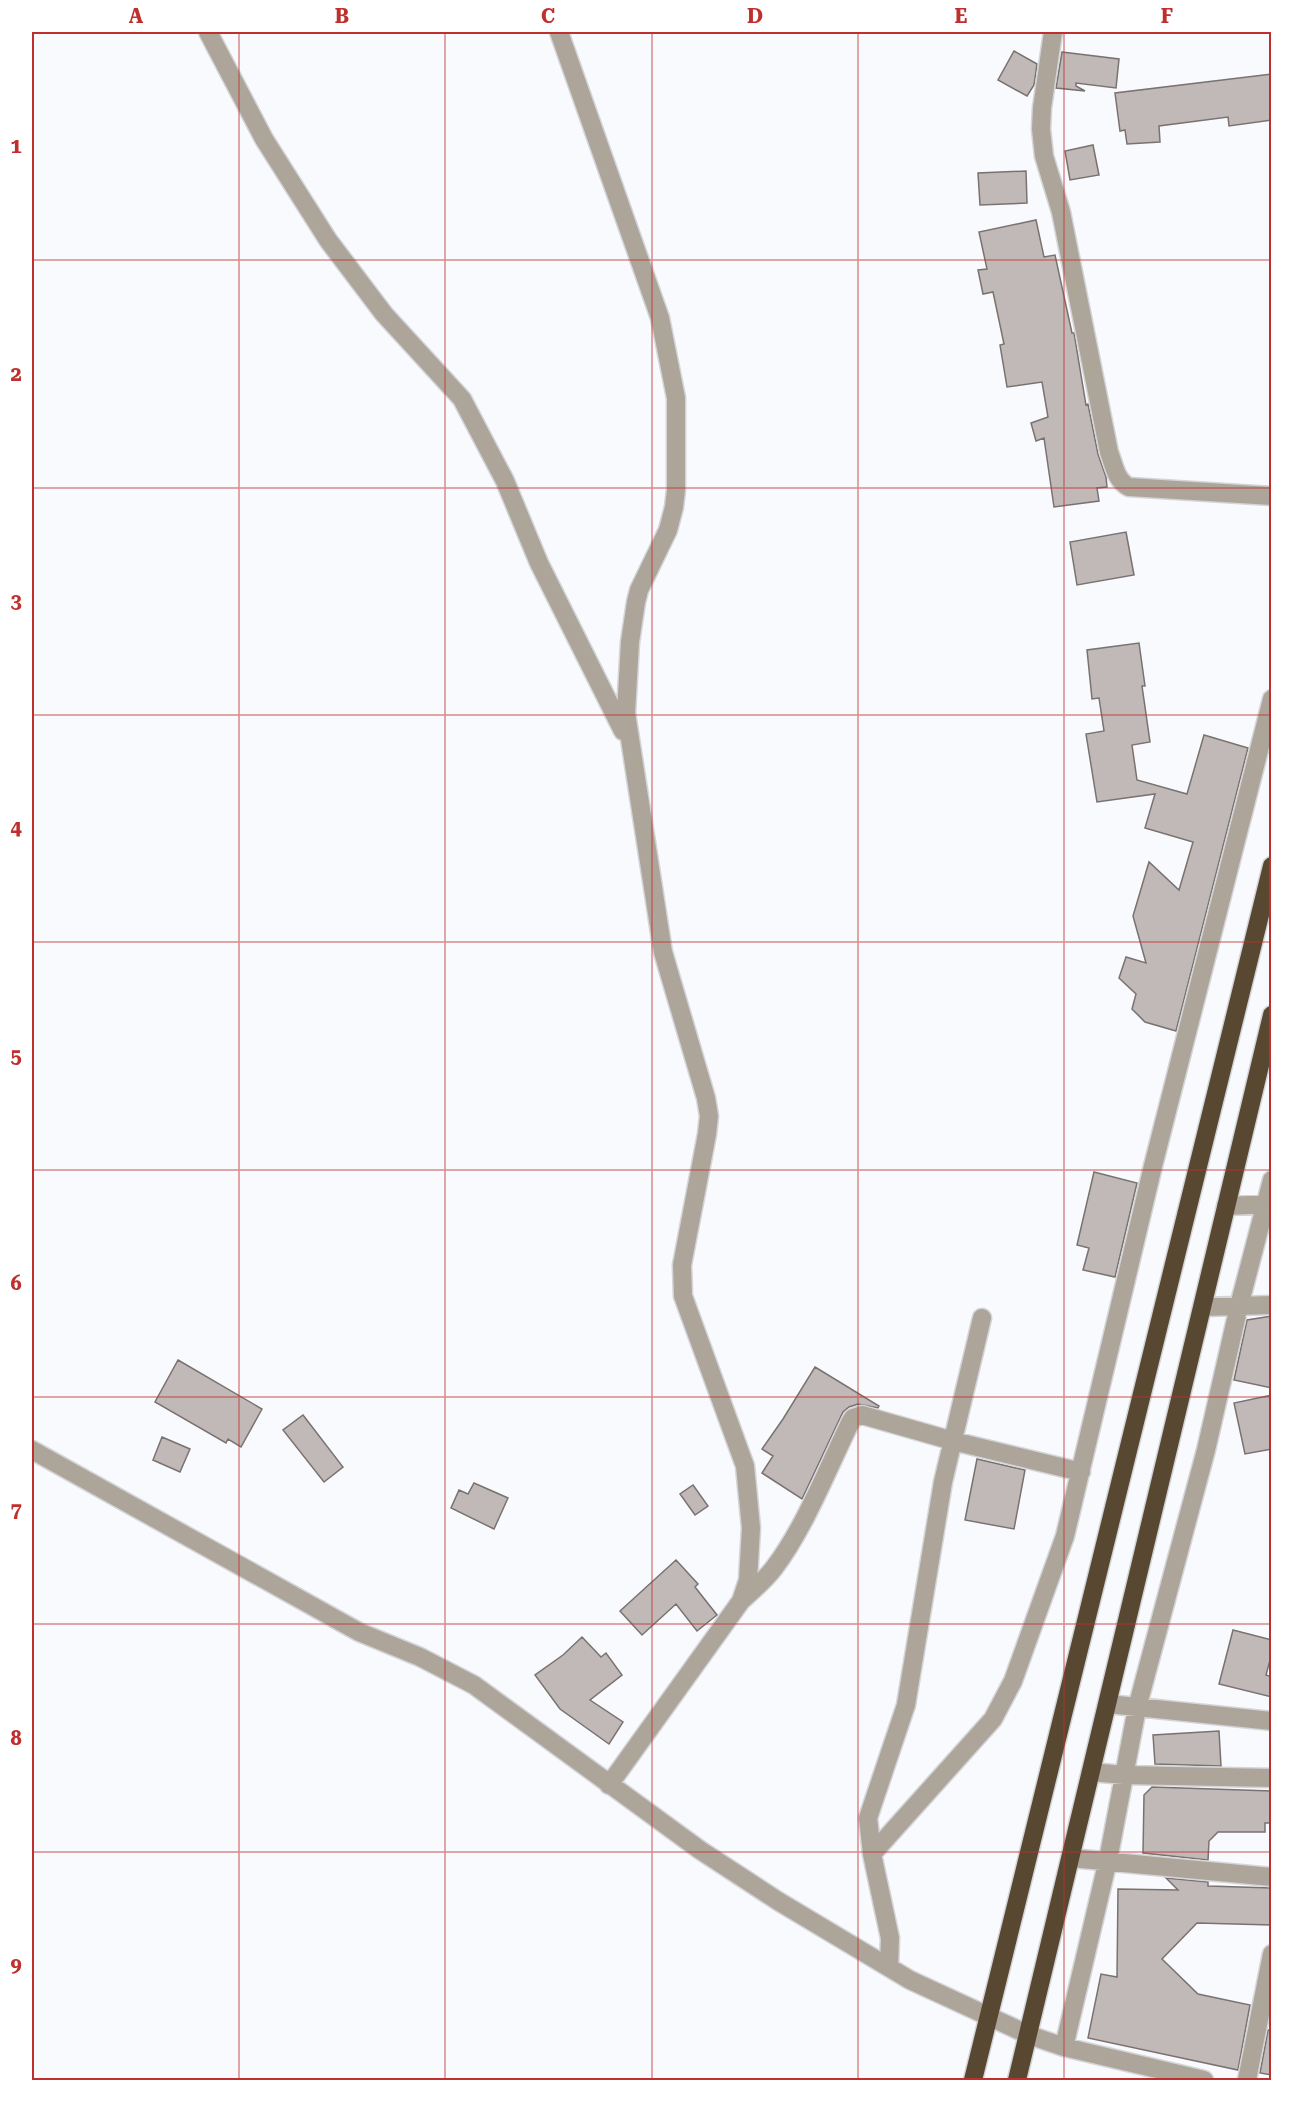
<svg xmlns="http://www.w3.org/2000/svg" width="1303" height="2112" font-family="'Roboto Serif',serif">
<rect width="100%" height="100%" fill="#f8fafe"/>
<path fill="#c1b9b7" stroke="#797270" stroke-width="1.5" d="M1014 51 1037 64 1034 85 1027 96 998 80Z
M1062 52 1119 59 1116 88 1076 83V86L1085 91 1056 88Z
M1272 74V120L1229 126 1228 117 1159 126 1160 142 1127 144 1125 130 1120 131 1115 93Z
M1093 145 1099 175 1070 180 1065 151Z
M1026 171 1027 203 980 205 978 173Z
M1036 220 1044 257 1055 255 1072 333H1074L1086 405 1088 404 1098 454 1106 477 1107 487 1097 488 1099 501 1054 507 1044 438 1036 441 1031 423 1048 417 1042 382 1007 387 1000 345 1004 344 993 292 983 294 978 270 987 269 979 232Z
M1126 532 1134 575 1077 585 1070 542Z
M1139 643 1145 686H1142L1150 742 1132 745 1137 780 1187 794 1204 735 1248 748 1176 1031 1145 1022 1132 1009 1136 994 1119 978 1126 957 1146 963 1133 916 1149 862 1179 890 1193 842 1145 828 1155 794 1097 802 1086 734 1104 731 1099 698 1092 699 1087 650Z
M1094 1172 1137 1183 1115 1277 1083 1270 1089 1248 1077 1245Z
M1272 1316V1388L1234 1380 1247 1320Z
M178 1360 262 1409 241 1447 228 1439 226 1443 155 1402Z
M815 1367 879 1406 878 1408 858 1404 849 1407 843 1412 802 1499 762 1473 773 1456 762 1449 783 1419Z
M1272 1395V1449L1245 1454 1234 1403Z
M303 1415 343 1467 324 1482 283 1430Z
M162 1437 190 1449 180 1472 153 1460Z
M977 1459 1025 1470 1014 1529 965 1520Z
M474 1483 508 1498 494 1529 451 1508 459 1490 468 1494Z
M693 1485 708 1506 695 1515 680 1494Z
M676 1560 698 1584 695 1587 717 1615 697 1631 676 1604 642 1635 620 1611Z
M1233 1630 1272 1640V1653L1266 1675 1272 1677V1697L1219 1684Z
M582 1637 601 1657 606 1653 622 1675 590 1700 623 1722 609 1744 560 1709 535 1675 563 1655Z
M1219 1731 1221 1766 1155 1764 1153 1735Z
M1152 1787 1272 1791V1823H1265V1832H1218L1209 1841 1208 1860 1143 1853 1144 1795Z
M1166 1878 1208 1882V1886L1272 1888V1925L1197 1923 1162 1959 1198 1994 1250 2005 1238 2070 1088 2038 1101 1974 1117 1977 1118 1889 1178 1890Z
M1268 2030H1272V2075L1260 2073Z"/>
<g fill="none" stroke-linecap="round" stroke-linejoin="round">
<g stroke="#d3d5d9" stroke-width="21">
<path id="street" d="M208 32 264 139 328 240 384 314 462 399 505 481 539 563 623 731
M559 32 660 318 676 398V490L674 507 668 530 639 590 636 602 630 642 626 713 663 952 706 1098 709 1116 707 1134 682 1265 683 1296 745 1466 751 1528 748 1580 741 1601 609 1785
M1053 32 1042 108 1041 129 1044 156 1061 212 1109 452C1114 465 1116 481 1129 487L1272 496
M1226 1206 1272 1204
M1203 1307 1272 1305
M32 1450 359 1632 420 1657 474 1685 700 1850 778 1901 910 1980 1029 2035 1064 2047 1204 2080
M742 1600C753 1590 765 1580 774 1568 804 1529 828 1468 850 1423L853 1418 862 1415 953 1441 1081 1472
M1108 1704 1272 1721
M1091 1772 1124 1775 1272 1778
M872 1854 993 1719 1013 1681 1065 1536 1153 1166 1272 699
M1071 1858 1272 1877
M889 1967 890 1938 872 1854 868 1818 906 1705 943 1482 982 1318
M1064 2047 1108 1860 1137 1708 1206 1450 1239 1306 1272 1180
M1247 2080 1272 1954"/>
</g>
<g stroke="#d3d5d9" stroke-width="21">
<path id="highway" d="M973 2080 1272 866
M1017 2080 1272 1015"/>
</g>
<use href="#street" stroke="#aea59a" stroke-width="18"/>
<use href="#highway" stroke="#594831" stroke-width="18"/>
</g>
<path fill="none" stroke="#be2f2d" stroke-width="1.5" stroke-opacity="0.55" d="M239 32V2080M445 32V2080M652 32V2080M858 32V2080M1064 32V2080M32 260H1272M32 488H1272M32 715H1272M32 942H1272M32 1170H1272M32 1397H1272M32 1624H1272M32 1852H1272"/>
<rect width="1303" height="2112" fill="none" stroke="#ffffff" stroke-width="66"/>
<rect x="33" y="33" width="1237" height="2046" fill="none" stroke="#be2f2d" stroke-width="2"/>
<g font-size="20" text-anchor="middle" font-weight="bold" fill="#be2f2d">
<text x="136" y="23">A</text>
<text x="342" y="23">B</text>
<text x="548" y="23">C</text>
<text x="755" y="23">D</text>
<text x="961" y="23">E</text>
<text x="1167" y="23">F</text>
<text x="16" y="153">1</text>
<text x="16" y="381">2</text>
<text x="16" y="608">3</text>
<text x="16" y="835">4</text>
<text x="16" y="1063">5</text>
<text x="16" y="1290">6</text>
<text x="16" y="1517">7</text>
<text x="16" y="1745">8</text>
<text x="16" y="1972">9</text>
</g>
</svg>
